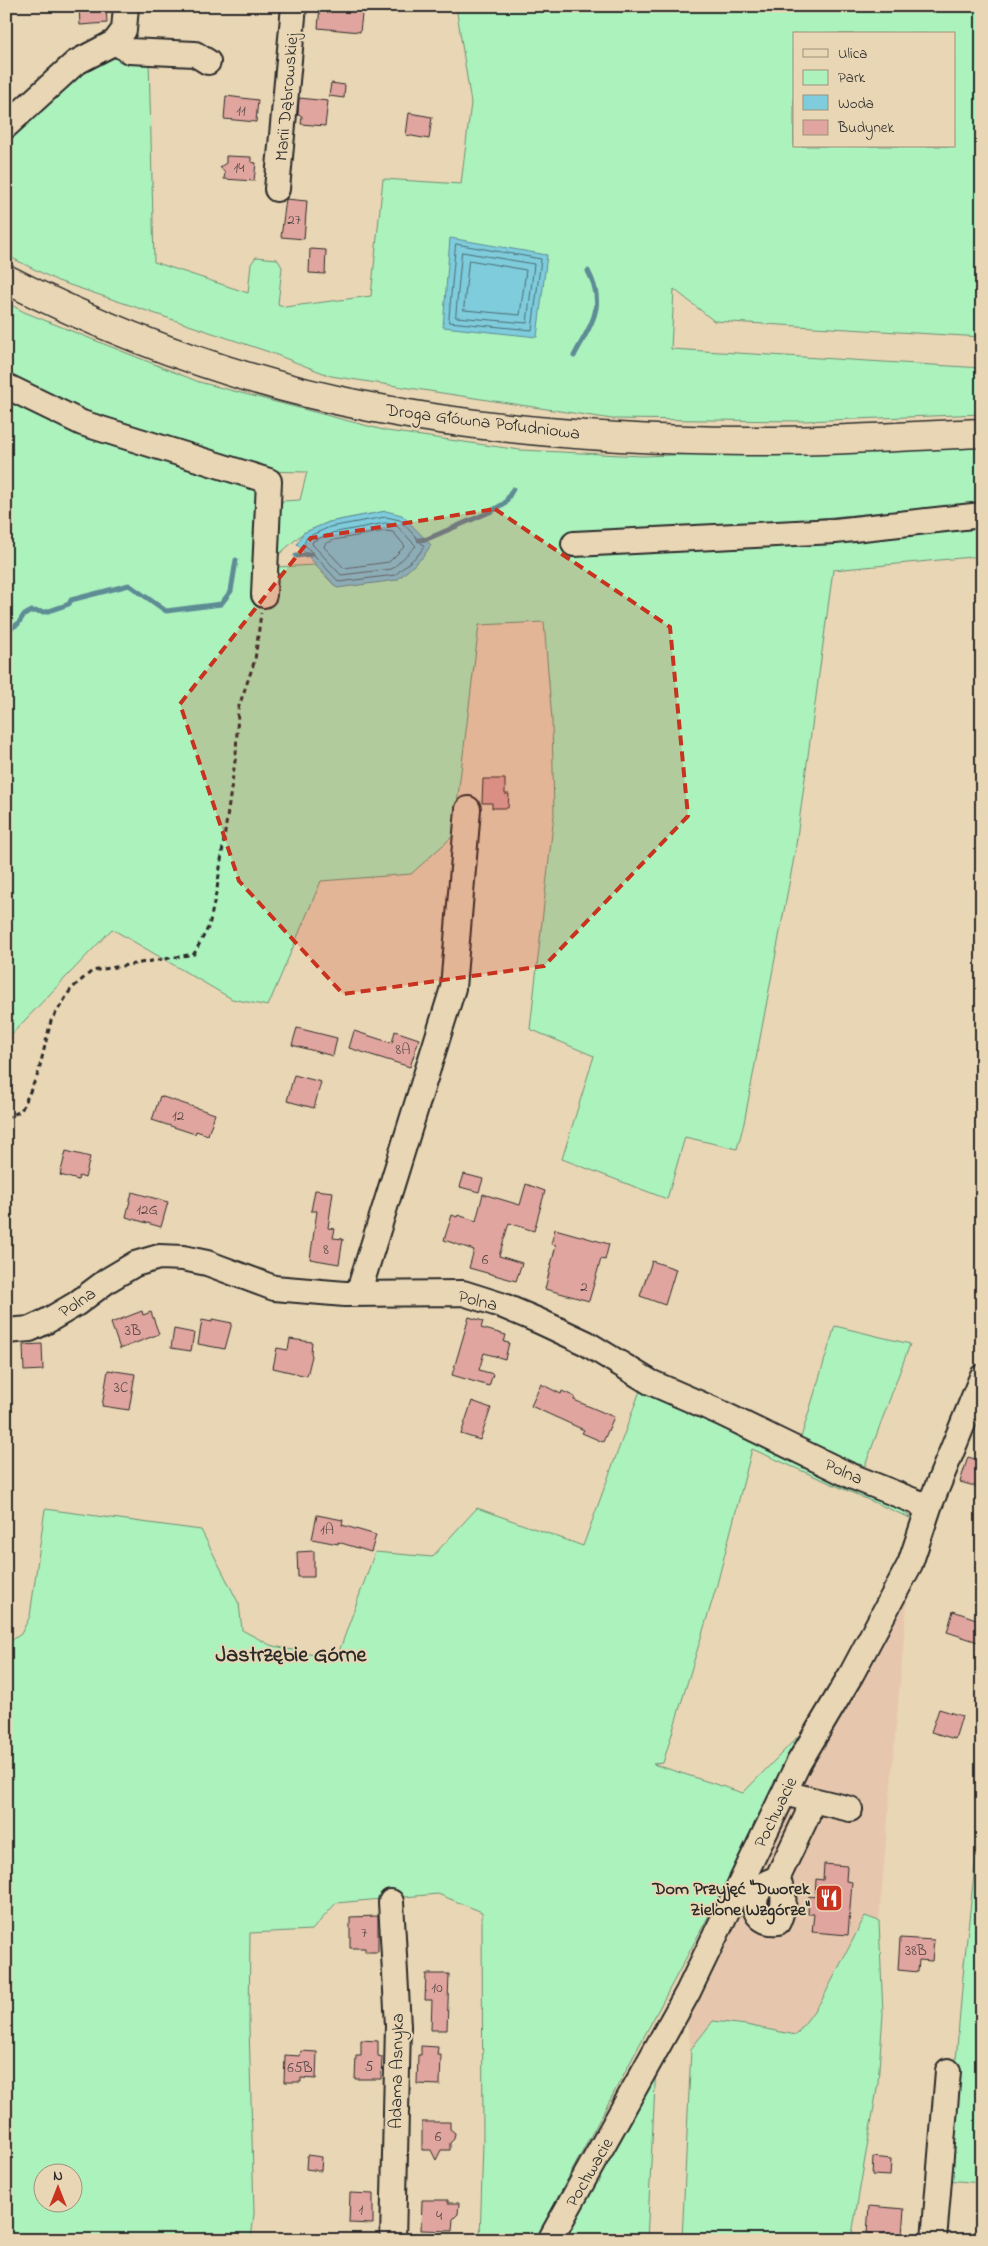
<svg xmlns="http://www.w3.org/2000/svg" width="988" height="2246" font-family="'Indie Flower',sans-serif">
<rect width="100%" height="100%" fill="#e9d6b4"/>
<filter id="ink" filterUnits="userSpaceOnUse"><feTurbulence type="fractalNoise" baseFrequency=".02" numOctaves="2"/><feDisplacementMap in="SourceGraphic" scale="10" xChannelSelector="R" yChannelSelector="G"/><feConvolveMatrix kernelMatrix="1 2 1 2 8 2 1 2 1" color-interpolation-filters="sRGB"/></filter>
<g filter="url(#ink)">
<path fill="#e6c7ad" d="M908 1591 879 1921 865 1916 822 2000 796 2036 746 2025 713 2021 691 2049 686 2015 802 1777Z"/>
<path fill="#acf2bd" stroke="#6c8e74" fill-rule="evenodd" d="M456 6H982V337L714 321 674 289 671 349 982 368V414L803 421 612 419 331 376 269 352 58 281 6 255V140L81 71 114 58 149 59 154 262 248 293 251 264 256 257 277 259 282 267 278 304 285 307 371 296 383 179 461 184 471 103ZM794 34H954V146H794Z
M6 302 24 312 199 382 387 431 520 450 642 456 982 445V503L758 524 759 545H813L982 523V556L833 570 795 852 744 1123 737 1149 685 1137 667 1199 562 1159 594 1056 530 1029 554 815 552 720 544 622 479 625 453 836 411 874 321 881 268 1006 232 999 112 929 6 1040V399L96 440 262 488 259 568 315 565 337 588 386 511 329 522 303 533 276 557 282 501 300 500 307 472 262 471 82 415 6 371Z
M835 1326 910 1344 865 1466 799 1444Z
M641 1388 690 1414 897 1503 910 1518 752 1449 716 1588 663 1763 653 1764 743 1793 813 1721 535 2240H480L483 2142 482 1912 438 1894 336 1903 312 1930 250 1933 249 2026 254 2213 251 2240H6V1644L21 1634 30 1616 45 1509 201 1530 239 1604 242 1630 270 1645 336 1660 375 1552 432 1557 477 1508 583 1546ZM42 2174H72V2204H42Z
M982 1802V2183L946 2180 964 1965Z
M865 1916 879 1921 883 2014 878 2083 851 2240H682L691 2049 713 2021 746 2025 796 2035 822 2000Z
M656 2066 647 2240H562Z"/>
<path fill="#7eccdc" stroke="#5d8c95" d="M450 238 547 255 537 337 443 327Z
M386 511 402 515 431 545 423 557 397 580 337 588 297 544 303 533 329 522Z"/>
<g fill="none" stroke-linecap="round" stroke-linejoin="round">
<path stroke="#4c6b72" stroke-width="1" d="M456 244 541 259 532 330 449 322Z
M462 252 534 264 527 323 456 317Z
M469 260 526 270 520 315 464 310Z
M386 517 400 520 424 546 419 554 395 575 339 582 304 544 307 537 330 527Z
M386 523 397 526 416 546 392 569 341 575 312 544 313 541 332 533Z
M386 531 393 532 405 546 389 562 344 568 324 547 325 544 334 540Z"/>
<path stroke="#5d8c95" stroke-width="5" d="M574 356C591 323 607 307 588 271
M419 540 427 539 492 511 505 503 513 489
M296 556 312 554
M6 631 18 624 23 616 31 611 46 612 69 604 71 600 129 585 166 611 221 604 231 591 236 560"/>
</g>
<path fill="#e0a59e" stroke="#2b2b2b" d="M79 6H106L107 23 80 25Z
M320 6H363L360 32 318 28Z
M331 83 345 85 344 98 329 96Z
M226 96 258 100 256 122 224 119Z
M299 98 328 101 325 126 301 124 302 116 298 115Z
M409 113 432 117 429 139 406 135Z
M226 156 251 157V162L256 163 254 181 224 179 225 173 220 167 226 163Z
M286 199 307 201 304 239 281 237Z
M310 249 326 250 325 274 309 273Z
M483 779H505V794H509L508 808H492V803H482Z
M297 1028 337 1038 333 1056 292 1045Z
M354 1031 392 1043 395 1031 419 1039 410 1067 349 1048Z
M294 1075 321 1082 314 1108 287 1101Z
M160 1096 215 1114 208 1135 196 1131 195 1134 152 1120Z
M66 1151 90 1157 85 1178 79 1176 78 1180 60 1175Z
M464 1174 483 1179 479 1192 460 1187Z
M526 1184 545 1191 534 1231 509 1223 499 1256 522 1263 516 1281 469 1268 474 1250 444 1240 452 1215 457 1217 458 1215 476 1221 483 1194 520 1205Z
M315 1190 333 1192 328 1228 335 1229 333 1238 343 1239 339 1264 310 1259 317 1211H311Z
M132 1192 168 1202 161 1227 126 1217Z
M555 1229 609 1244 605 1260 601 1259 589 1301 545 1289 556 1245 551 1244Z
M652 1261 676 1269 665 1305 640 1296Z
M142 1311 143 1315 151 1312 159 1334 120 1349 111 1323Z
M469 1317 483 1321 481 1328 506 1335 504 1342 509 1343 505 1359 484 1353 479 1370 493 1374 489 1386 452 1375Z
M212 1319 232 1323 225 1349 198 1344 202 1320 212 1322Z
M174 1329 194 1333 191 1351 171 1348Z
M290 1339 312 1342 311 1353 312 1356 307 1376 273 1368 277 1348 288 1350Z
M42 1344 43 1370 24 1371 23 1345Z
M108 1370 135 1374 129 1410 102 1406Z
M541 1384 561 1394 562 1391 575 1397 574 1400 614 1417 603 1442 582 1433 584 1430 531 1406Z
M472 1401 491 1408 480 1440 461 1434Z
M968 1457 982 1461V1488L960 1482Z
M317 1515 343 1520 342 1525 376 1535 371 1552 338 1542V1544L312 1539Z
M314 1551V1577H298L297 1552Z
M953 1611 982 1621V1632L978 1642 947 1632Z
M939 1709 962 1716 955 1739 931 1732Z
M824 1864 847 1866 846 1881 852 1882 848 1935 812 1932 814 1914H808L809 1896 815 1897 816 1879 823 1880Z
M378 1916V1952H365V1948H350V1917Z
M900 1938 934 1940 932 1961 919 1960 918 1972 898 1970Z
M426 1974H449L447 2030H431L432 2000H425Z
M361 2040 378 2041V2056L382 2057 381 2079H355L356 2056H361Z
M421 2046 438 2047 437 2055H441L440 2085 417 2084 418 2055H421Z
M301 2051 317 2052 316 2079 301 2078V2082H284L285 2055 300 2056Z
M422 2122H450V2129L455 2133 454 2139 450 2143V2150H441L436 2160 431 2150H422Z
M307 2155 322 2157 321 2171 306 2169Z
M873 2157 891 2159 890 2176 872 2175Z
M350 2193 373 2194V2224L349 2223Z
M422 2200H448V2203H459L458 2214 453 2219 452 2231 421 2230Z
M869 2206 904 2209 902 2235 867 2233Z"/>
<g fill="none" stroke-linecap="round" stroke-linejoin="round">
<g stroke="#2b2b2b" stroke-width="28">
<path id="minor" d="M115 42 129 51 195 54 208 62
M6 126 75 63 115 42 124 30 126 6
M277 189 294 6
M6 386 82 423 269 481 264 595
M574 544 835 531 982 515
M358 1294 453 988 468 809
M6 1331 30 1329 47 1321 76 1304 108 1280 135 1264 159 1257 183 1258 207 1263 274 1288 345 1294 463 1293 501 1305 539 1321 586 1343 650 1382 719 1412 851 1476 929 1507
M796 1796 850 1809
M777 1879C748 1884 747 1926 778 1922 785 1905 786 1895 777 1879L807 1816 810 1801
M391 1902 398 2026 393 2240
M550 2240 688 1992 798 1764 852 1673 910 1564 929 1507 982 1377
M934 2240 948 2071"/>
</g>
<g stroke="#2b2b2b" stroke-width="31">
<path id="major" d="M6 279C120 337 245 383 370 407 491 431 623 440 746 441 824 442 903 436 982 433"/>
</g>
<path stroke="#2b2b2b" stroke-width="3" stroke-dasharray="5 4" stroke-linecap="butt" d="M6 1118 21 1111 38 1074 51 1021 71 989 92 971 194 954 209 926 217 889 236 754 238 709 255 660 261 613"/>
<use href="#minor" stroke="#e9d6b4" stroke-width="24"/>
<use href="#major" stroke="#e9d6b4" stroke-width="28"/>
</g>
</g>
<path fill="#c8321e" fill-opacity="0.2" stroke="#c8321e" stroke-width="4" stroke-dasharray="10 6" stroke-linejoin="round" d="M495 509 670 627 688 816 544 966 343 994 239 881 180 704 311 538Z"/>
<defs>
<g id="restaurant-square" transform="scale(1.4375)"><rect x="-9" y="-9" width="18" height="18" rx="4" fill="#c8321e" stroke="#e9d6b4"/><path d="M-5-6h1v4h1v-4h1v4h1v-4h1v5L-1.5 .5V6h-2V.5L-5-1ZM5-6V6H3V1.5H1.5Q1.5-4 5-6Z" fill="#fff"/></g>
</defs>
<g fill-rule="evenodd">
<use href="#restaurant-square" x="829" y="1898"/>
</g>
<g text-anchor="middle" stroke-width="4" stroke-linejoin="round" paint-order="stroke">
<g font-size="15" fill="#584a48">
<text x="241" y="115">11</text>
<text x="239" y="172">14</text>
<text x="294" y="224">27</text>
<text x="403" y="1054">8A</text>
<text x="178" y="1120">12</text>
<text x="147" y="1214">12G</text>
<text x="326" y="1254">8</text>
<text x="485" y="1264">6</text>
<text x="584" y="1291">2</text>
<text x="133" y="1335">3B</text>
<text x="121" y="1392">3C</text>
<text x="327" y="1534">1A</text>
<text x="364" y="1937">7</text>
<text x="916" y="1955">38B</text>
<text x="437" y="1992">10</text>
<text x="369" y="2071">5</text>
<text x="300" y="2072">65B</text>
<text x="438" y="2141">6</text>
<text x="361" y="2214">1</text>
<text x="439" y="2220">4</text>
</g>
<g font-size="18" fill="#2b2b2b" stroke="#e9d6b4">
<text transform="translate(286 97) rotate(-85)" y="6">Marii Dąbrowskiej</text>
<text transform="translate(483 421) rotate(7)" y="6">Droga Główna Południowa</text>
<text transform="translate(478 1300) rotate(14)" y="6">Polna</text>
<text transform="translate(77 1302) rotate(-34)" y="6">Polna</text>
<text transform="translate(844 1471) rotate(24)" y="6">Polna</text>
<text transform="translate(775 1812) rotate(-64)" y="6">Pochwacie</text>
<text transform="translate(396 2071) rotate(-89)" y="6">Adama Asnyka</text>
<text transform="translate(589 2172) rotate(-60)" y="6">Pochwacie</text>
</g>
<g font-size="18" font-weight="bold" fill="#2b2b2b" stroke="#e9d6b4" text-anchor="end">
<text x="810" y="1894">Dom Przyjęć "Dworek<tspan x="810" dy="21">Zielone Wzgórze"</tspan></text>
</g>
<g font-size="22" font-weight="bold" fill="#2b2b2b" stroke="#e9d6b4">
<text x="291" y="1661">Jastrzębie Górne</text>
</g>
</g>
<rect width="988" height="2246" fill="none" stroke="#e9d6b4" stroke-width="25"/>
<rect x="12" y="12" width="963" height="2221" fill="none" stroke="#2b2b2b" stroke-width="2" filter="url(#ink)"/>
<rect x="793" y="32" width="162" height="115" fill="#e9d6b4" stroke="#9d927d"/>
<rect x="803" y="49" width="25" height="8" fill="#e9d6b4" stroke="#9d927d"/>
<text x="838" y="58" font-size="15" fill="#2b2b2b">Ulica</text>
<rect x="803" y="70" width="25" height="15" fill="#acf2bd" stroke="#9d927d"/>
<text x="838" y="82" font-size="15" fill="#2b2b2b">Park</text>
<rect x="803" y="95" width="25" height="15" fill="#7eccdc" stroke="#9d927d"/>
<text x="838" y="108" font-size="15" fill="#2b2b2b">Woda</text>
<rect x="803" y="120" width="25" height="15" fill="#e0a59e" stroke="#9d927d"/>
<text x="838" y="132" font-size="15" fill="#2b2b2b">Budynek</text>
<g transform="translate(58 2188)"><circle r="24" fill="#e9d6b4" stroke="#9d927d"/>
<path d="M0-4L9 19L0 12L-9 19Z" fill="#c8321e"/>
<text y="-8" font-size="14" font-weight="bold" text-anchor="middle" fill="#2b2b2b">N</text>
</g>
</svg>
